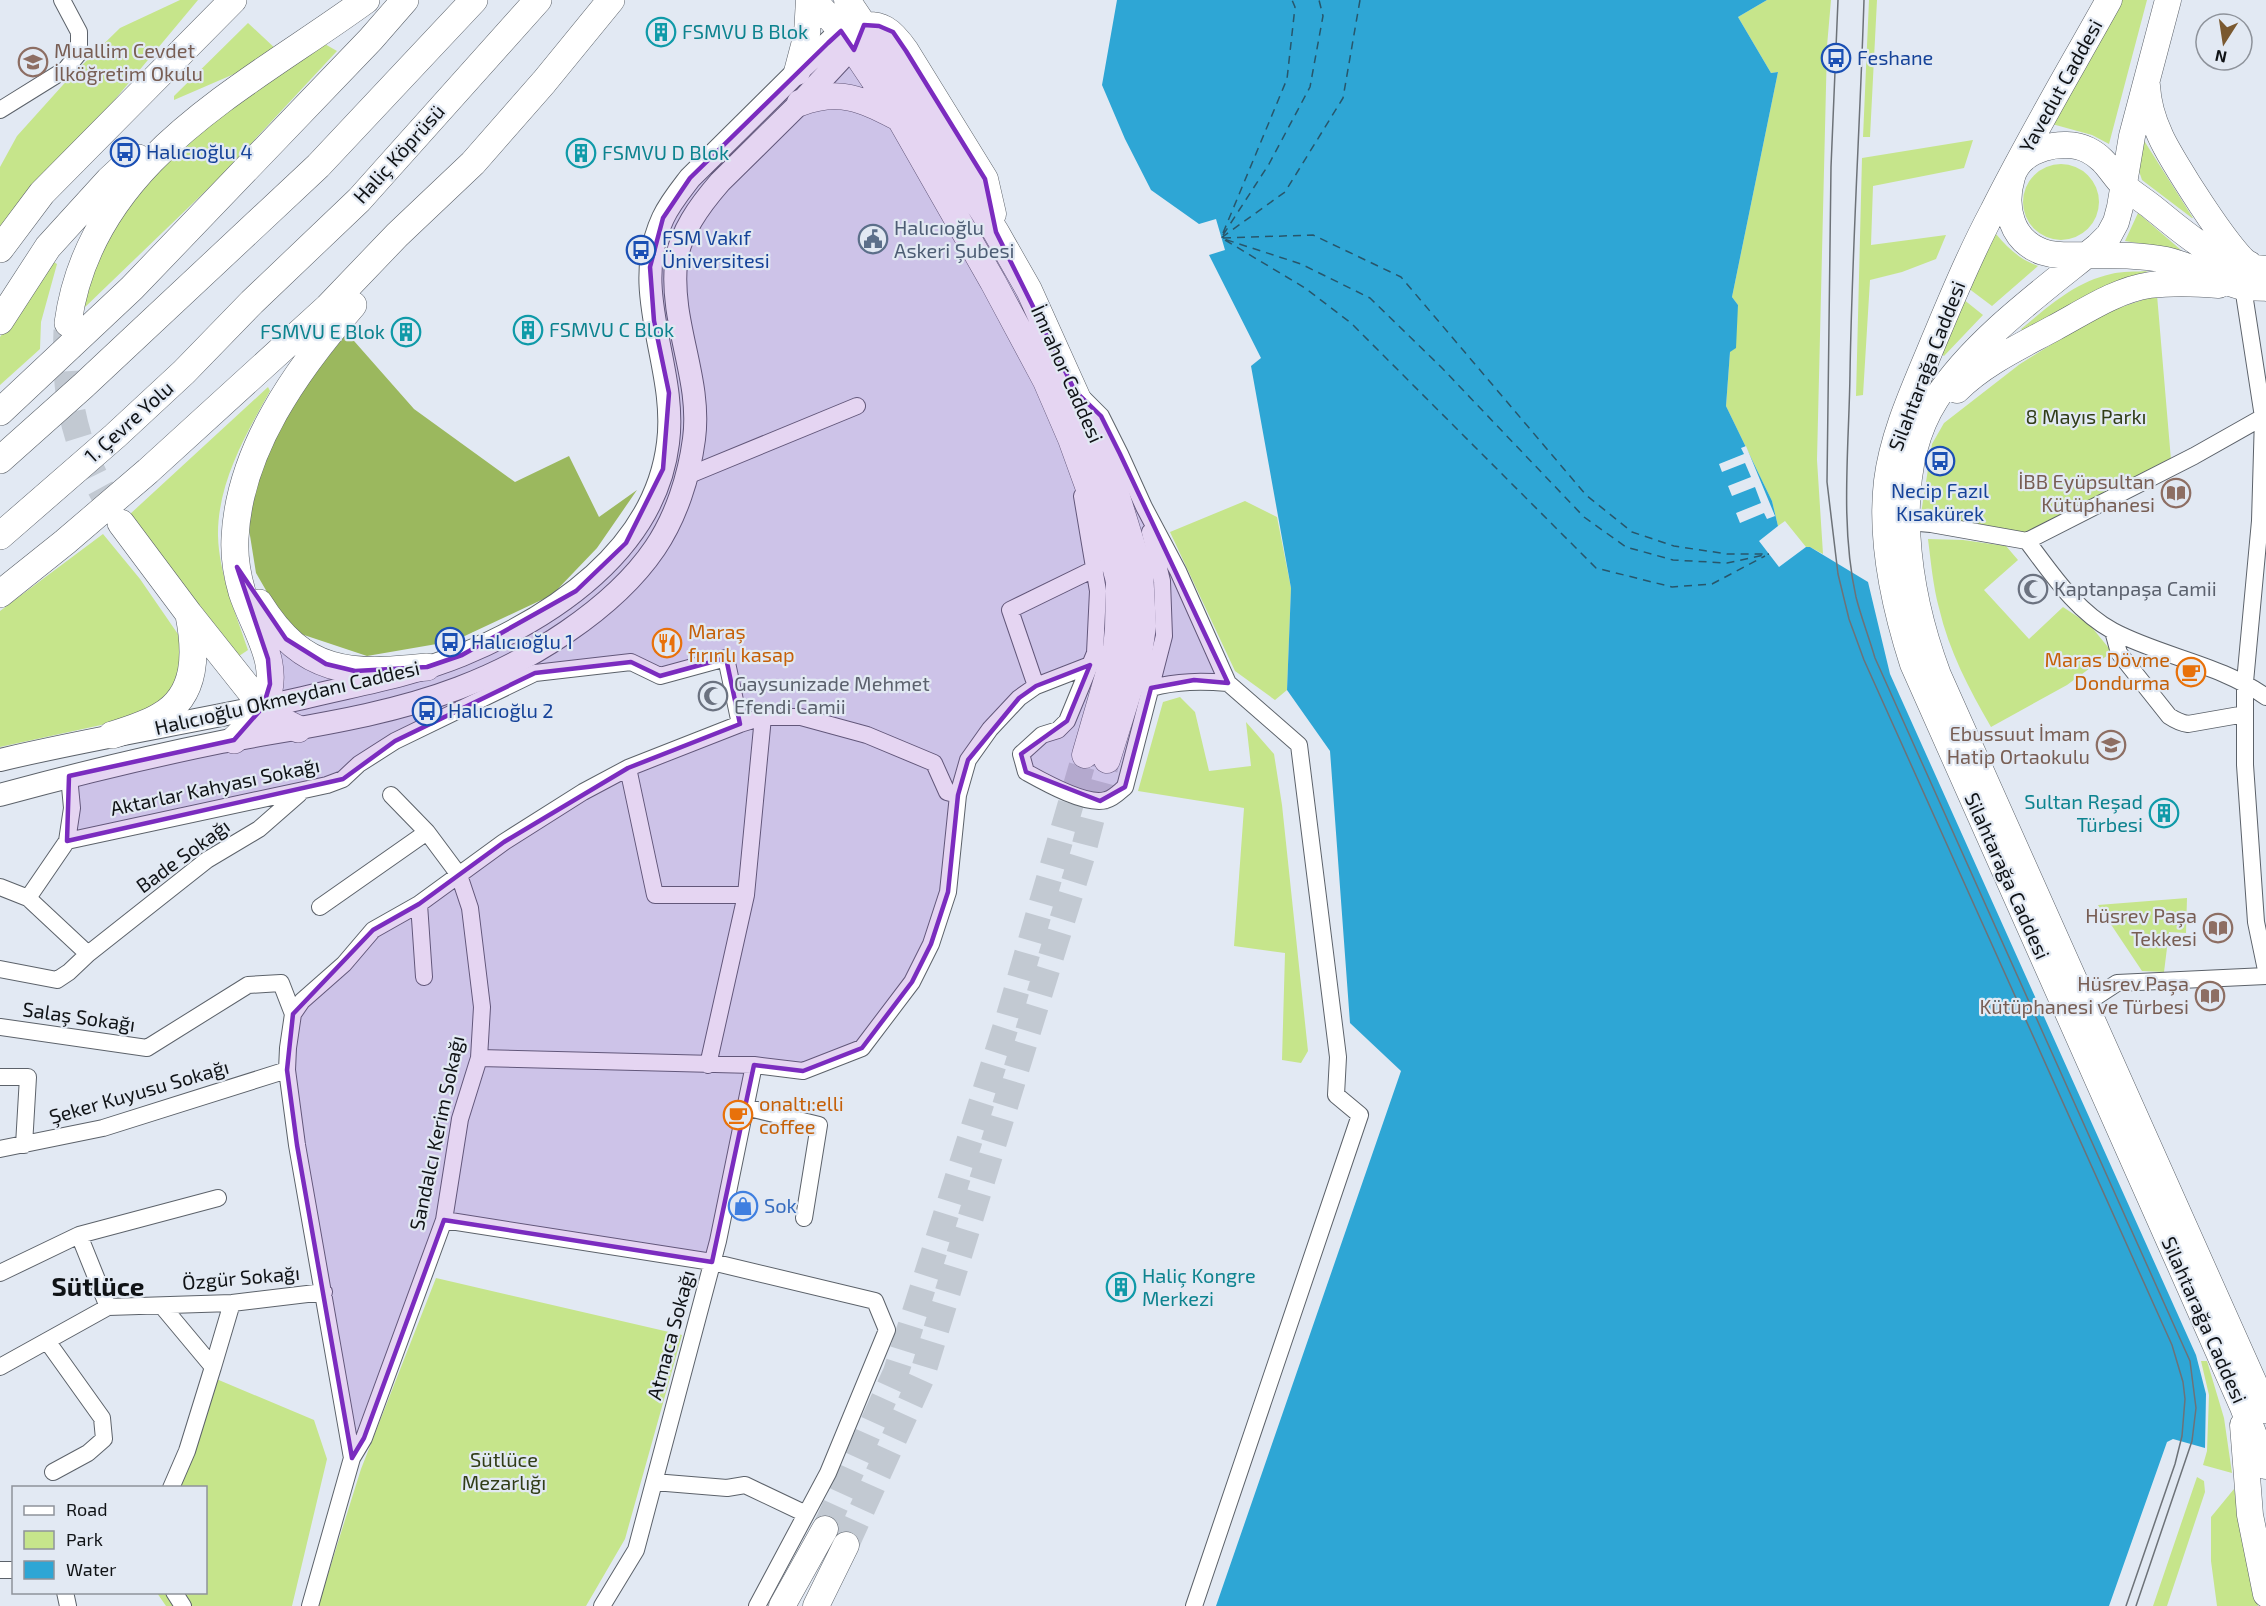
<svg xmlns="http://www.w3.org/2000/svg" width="2266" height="1606" font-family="'Exo 2',sans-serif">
<rect width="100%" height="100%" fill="#e2e9f3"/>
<path fill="#c6e58b" d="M180 0H198L112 103 0 228V167L17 136 71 76 120 28Z
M1767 0H1831L1827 46 1817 460 1823 554 1810 547H1806L1785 521 1778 526 1772 501 1726 406 1730 352 1738 305 1732 297 1778 72 1771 73 1738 17Z
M1869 0H1877L1870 137H1863Z
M2118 0H2147L2109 144 2092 135 2052 124Z
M248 23 278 51 241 71 174 100V96Z
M323 43 337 51 218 179 82 310 87 284 106 237 168 158 221 114Z
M2143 139 2193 218H2192L2142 180 2139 171Z
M1973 140 1964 168 1873 186 1871 245 1946 235 1936 259 1902 272 1870 280 1863 395 1856 396 1862 158Z
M2023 202a38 38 0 1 1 76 0a38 38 0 1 1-76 0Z
M2138 213 2181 250 2125 241Z
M1996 234C2009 249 2019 259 2038 266L1992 306 1968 288Z
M52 261 57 264 41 322 40 349 0 385V337Z
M2148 271 2089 295 2024 332 2021 329C2049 306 2075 282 2111 274 2122 271 2136 272 2148 271Z
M2157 295 2171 460 2027 545 1920 520 1932 444 1944 423 2020 364 2101 314Z
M1963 299 1983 315 1944 356 1940 353Z
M268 387 270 391C246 434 217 484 218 536 219 574 236 614 248 650L239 656 129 515Z
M1245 501 1277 517 1291 588 1287 690 1275 700 1235 671 1170 532Z
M103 534 140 579 182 640C178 681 179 698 138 717L0 747V611Z
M1928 539 1963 540 2006 546 2018 560 1984 590 2029 639 2063 607 2090 625 2112 652 2067 685 1991 727C1969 689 1949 651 1939 608 1933 586 1931 562 1928 539Z
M1180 697 1195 712 1209 771 1251 766 1246 722 1274 754 1282 805 1308 1051 1301 1063 1282 1060 1285 953 1234 946 1244 808 1138 791 1163 702Z
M2187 898 2186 933 2169 932 2164 972 2142 971 2098 905Z
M436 1278 682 1335 625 1539 586 1606H318L361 1469Z
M2201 1361H2207L2224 1418 2232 1473 2203 1465 2207 1451 2209 1395Z
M214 1378 314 1420 327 1459 292 1606H166L157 1593 206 1592V1488L168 1487Z
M2197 1477 2204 1481 2205 1492 2167 1606H2153Z
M2234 1489 2258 1606H2217L2211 1561V1517Z"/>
<path fill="#9bb85e" d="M347 333 414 409 515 482 569 456 599 517 637 490 597 548 552 595 454 641 367 656 289 630 256 573 247 517 264 459 288 407Z"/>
<path fill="#2ea6d5" d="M1117 0H1767L1738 17 1771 73 1778 72 1732 297 1738 305 1736 348 1730 352 1726 406 1772 501 1778 526 1759 541 1779 567 1806 547H1810L1868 582 1890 674 2196 1355 2206 1394 2205 1448 2173 1439 2167 1442 2109 1606H1216L1401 1071 1350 1023 1330 751 1287 690 1291 588 1251 366 1261 358 1209 255 1225 250 1216 219 1199 224 1151 190 1125 139 1102 85Z"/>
<path fill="#e2e9f3" d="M1746 446 1775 516 1767 519 1764 513 1740 523 1736 513 1761 503 1755 487 1732 496 1728 486 1751 477 1745 463 1722 472 1719 464 1744 454 1741 448Z"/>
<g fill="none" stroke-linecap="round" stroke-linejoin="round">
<path stroke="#28566b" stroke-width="1.5" stroke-dasharray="8 6" stroke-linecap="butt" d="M1360 0 1343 98 1285 192 1221 238 1301 264 1370 298 1442 368 1584 517 1626 547 1673 560 1727 563 1769 554
M1223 233 1287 79 1295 7 1292 0
M1223 235 1269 164 1310 87 1323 16 1319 0
M1223 238 1313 235 1401 277 1586 495 1632 532 1674 546 1727 554H1765
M1225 240 1305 288 1351 323 1596 568 1672 587 1712 584 1765 556"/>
<path stroke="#c2c9d2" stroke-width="26" stroke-dasharray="26 13" stroke-linecap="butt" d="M825 1529 896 1372 1009 1016 1085 755
M846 1545 921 1379 1082 856 1107 760"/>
<path stroke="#c2c9d2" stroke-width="27" stroke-dasharray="27 14" stroke-linecap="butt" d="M67 330C64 411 78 455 121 523"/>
<g stroke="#5c626a" stroke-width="18">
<path id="minor" d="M0 110 66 69 79 53V32L62 0
M2243 287 2263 417 2260 521 2245 682V765L2256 922 2266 970
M1084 399 1101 416 1120 454 1144 507 1178 571 1228 683 1299 745 1338 1057 1336 1095 1360 1115 1194 1606
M687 476 857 406
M1082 496 1098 591 1095 653 1067 721 1058 730 1042 735 1021 754 1026 772C1044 782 1086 806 1106 800 1114 798 1119 792 1125 787L1164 636 1162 581 1150 532
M1908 522 1931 524 2027 541 2194 456 2263 417
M2027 541C2052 574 2076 611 2113 631 2162 657 2220 664 2266 697
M2113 631 2119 653 2169 716C2175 720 2180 723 2188 724L2245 714
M1036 686 1010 610 1096 568
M1151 688C1178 681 1201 681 1228 683
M628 768 655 895H746
M69 776 72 808 67 841 327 785 343 779 359 764 395 741 535 673 631 662 660 676 726 658 740 724
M391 795 427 832
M958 795 968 760 990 729 1019 698 1036 686 1090 665
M0 887 28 898 67 841
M419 904 424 977
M320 907 427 832 459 875 470 908 482 1007 479 1058 460 1119 444 1220 364 1438 352 1458
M88 954 207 860 259 829 299 794
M0 969 57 980 69 972 88 954 28 898
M2085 1004 2117 983 2266 976
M0 1027 147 1048 248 985 281 983 293 1014
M708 1065 746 895 763 717
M0 1077H28L24 1145
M745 1107 819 1125 804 1218
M0 1149 103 1128 287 1070
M444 1220 712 1262 875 1301 887 1330 828 1473 757 1606
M79 1235 218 1198
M0 1273 79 1235 108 1307
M162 1306 213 1367 187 1451 171 1488
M47 1341 102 1418 104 1439 88 1453 53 1472
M0 1367 108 1307 232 1303 324 1292
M213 1367 232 1303
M654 1482 727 1488 745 1485 806 1514
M0 1570H14
M65 1592 68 1606
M174 1592 183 1606
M310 1606 352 1458 297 1145 287 1070 288 1048 293 1014 302 1001 344 964 373 930 419 904 504 842 583 792 628 768 740 724 763 717H801L867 735 934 763 947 792 958 795 948 892 931 944 912 982 862 1048 803 1071 754 1065 479 1058
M602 1606 636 1550 718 1241 754 1065"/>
</g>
<g stroke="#5c626a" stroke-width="24">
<path id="secondary" d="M0 760C100 736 202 721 303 698 356 685 411 676 462 655 553 617 655 550 668 443 678 366 628 293 663 218 670 203 680 191 690 178L797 72 841 31
M0 795C73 775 147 757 221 742 301 727 383 717 459 688 528 662 613 610 655 548 676 517 689 477 694 439 702 379 670 324 676 264 679 233 700 205 720 182L800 103 852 47"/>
</g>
<g stroke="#5c626a" stroke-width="27">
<path id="primary" d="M814 0 841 31 900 119 993 282 1046 381 1071 439 1110 547 1119 581 1118 629 1116 648 1085 755
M847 0 889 62 996 232 1029 290 1101 450 1114 487 1140 571 1143 626 1139 654 1132 680 1107 760
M2109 0C2070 70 2029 139 1993 211 1970 254 1952 298 1933 343 1915 387 1893 433 1887 481 1880 539 1895 608 1913 664L2177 1258 2243 1407 2266 1466
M2168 0 2132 136 2120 207 2116 222 2109 235 2098 246C2044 290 1974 340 1936 399 1887 475 1908 595 1938 675L2266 1410
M855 26C882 21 892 31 906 51L985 179 993 214
M797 72 807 34 809 0
M2147 86C2148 103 2153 120 2160 135 2169 156 2232 257 2249 264
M800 103C841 88 863 100 899 118
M2266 269C2220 267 2186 234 2152 207 2143 200 2132 193 2123 185 2111 173 2106 159 2088 150 2063 138 2020 148 2012 177 2003 207 2011 241 2043 252 2058 257 2074 255 2089 255 2114 255 2141 255 2166 260 2193 266 2217 281 2243 287 2250 288 2259 287 2266 288
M1957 390C1984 363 2021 346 2054 328 2084 312 2116 290 2150 285 2173 282 2197 283 2219 285
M2243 1425 2250 1515 2266 1594
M782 1606 825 1529
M816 1606 846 1545"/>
</g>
<g stroke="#5c626a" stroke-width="28">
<path id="trunk" d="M0 249 42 193 233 0
M0 321 48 247 109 180 122 168 138 158
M68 323C90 160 247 87 366 0
M0 412 132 288 371 39 405 0
M0 460 83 386 318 166 474 0
M121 523 189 614 263 707 274 717 298 729
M0 536 115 436 184 372 252 302 359 200 538 0
M0 594 65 542 148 471 328 307 397 235 473 163 544 82 611 0
M259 603C304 675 350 675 427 667
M112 735C128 730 145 725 160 716 198 695 196 651 189 615
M234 740C244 730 258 718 264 705 283 665 254 629 242 592 237 575 234 556 235 538 239 450 297 369 353 305"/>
</g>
<use href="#minor" stroke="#fff" stroke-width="16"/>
<use href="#secondary" stroke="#fff" stroke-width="22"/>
<use href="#primary" stroke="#fff" stroke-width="26"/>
<use href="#trunk" stroke="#fff" stroke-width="27"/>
<path stroke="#6d7278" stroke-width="1.5" d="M1838 0 1831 167 1827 482 1838 574 1849 619 1864 660 2172 1345 2183 1382 2185 1399 2182 1436 2175 1464 2126 1606
M1864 0C1860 125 1852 249 1850 374 1849 447 1840 525 1856 597 1861 617 1869 637 1875 658L2190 1361 2196 1408 2192 1441 2136 1606"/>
</g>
<path fill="#7b2cbf" fill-opacity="0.2" stroke="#7b2cbf" stroke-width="4.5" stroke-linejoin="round" d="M864 25 879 26 893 32 906 51 985 179 996 232 1075 391 1101 416 1120 454 1228 683 1194 680 1151 688 1125 787 1100 801 1026 772 1021 754 1067 721 1090 665 1036 686 1019 698 968 760 958 795 948 892 931 944 912 982 862 1048 803 1071 754 1065 712 1262 444 1220 364 1438 352 1458 297 1145 287 1070 293 1014 373 930 419 904 504 842 628 768 740 724 726 658 660 676 631 662 535 673 395 741 343 779 67 841 69 776 234 740 263 707 270 684 268 659 237 567 286 639 326 664 355 671 427 667 462 655 576 591 626 543 663 469 669 393 654 321 650 267 663 218 690 178 828 43 841 31 854 50Z"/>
<defs>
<g id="building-ring" transform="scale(1.5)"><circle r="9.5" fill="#e2e9f3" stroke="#0f9aa8" stroke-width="1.5"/><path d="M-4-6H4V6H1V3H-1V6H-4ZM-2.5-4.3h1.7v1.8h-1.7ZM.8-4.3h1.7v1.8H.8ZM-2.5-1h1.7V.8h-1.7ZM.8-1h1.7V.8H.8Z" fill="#0f9aa8"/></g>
<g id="bus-ring" transform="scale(1.5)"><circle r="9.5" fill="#e2e9f3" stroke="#1a4fb4" stroke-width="1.5"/><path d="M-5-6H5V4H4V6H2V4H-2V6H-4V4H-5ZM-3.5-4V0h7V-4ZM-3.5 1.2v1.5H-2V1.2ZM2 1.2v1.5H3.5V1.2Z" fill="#1a4fb4"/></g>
<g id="school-ring" transform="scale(1.5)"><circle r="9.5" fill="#e2e9f3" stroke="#8d6e63" stroke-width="1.5"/><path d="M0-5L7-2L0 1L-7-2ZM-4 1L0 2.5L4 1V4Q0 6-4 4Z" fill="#8d6e63"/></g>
<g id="civic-ring" transform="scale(1.5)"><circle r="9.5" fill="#e2e9f3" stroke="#5c6f8a" stroke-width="1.5"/><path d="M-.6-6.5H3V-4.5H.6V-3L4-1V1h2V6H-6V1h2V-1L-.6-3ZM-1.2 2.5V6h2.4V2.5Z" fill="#5c6f8a"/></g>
<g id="library-ring" transform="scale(1.5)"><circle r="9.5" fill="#e2e9f3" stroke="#8d6e63" stroke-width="1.5"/><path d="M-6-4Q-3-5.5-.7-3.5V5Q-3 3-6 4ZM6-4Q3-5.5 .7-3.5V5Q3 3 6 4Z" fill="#8d6e63"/></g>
<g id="mosque-ring" transform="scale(1.5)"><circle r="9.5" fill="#e2e9f3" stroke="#6b7280" stroke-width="1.5"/><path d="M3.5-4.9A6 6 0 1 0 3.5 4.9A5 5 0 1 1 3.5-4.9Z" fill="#6b7280"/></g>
<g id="restaurant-ring" transform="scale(1.5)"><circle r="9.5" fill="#e2e9f3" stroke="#e8710a" stroke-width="1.5"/><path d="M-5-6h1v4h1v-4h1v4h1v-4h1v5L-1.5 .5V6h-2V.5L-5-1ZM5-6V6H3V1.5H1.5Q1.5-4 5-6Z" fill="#e8710a"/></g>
<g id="cafe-ring" transform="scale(1.5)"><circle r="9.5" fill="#e2e9f3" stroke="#e8710a" stroke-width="1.5"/><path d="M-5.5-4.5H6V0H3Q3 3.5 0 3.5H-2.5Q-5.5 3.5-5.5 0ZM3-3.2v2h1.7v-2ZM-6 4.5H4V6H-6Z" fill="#e8710a"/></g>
<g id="shop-ring" transform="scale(1.5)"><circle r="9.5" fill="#e2e9f3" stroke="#3f7fe0" stroke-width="1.5"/><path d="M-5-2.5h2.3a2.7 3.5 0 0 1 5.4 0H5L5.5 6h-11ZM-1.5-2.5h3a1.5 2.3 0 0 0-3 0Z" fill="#3f7fe0"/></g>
</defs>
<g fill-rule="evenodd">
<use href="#building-ring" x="661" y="32"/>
<use href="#bus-ring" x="1836" y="58"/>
<use href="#school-ring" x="33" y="62"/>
<use href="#bus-ring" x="125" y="152"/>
<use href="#building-ring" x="581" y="153"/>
<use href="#civic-ring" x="873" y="239"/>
<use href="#bus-ring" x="641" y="250"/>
<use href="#building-ring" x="528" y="330"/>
<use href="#building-ring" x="406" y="332"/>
<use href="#bus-ring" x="1940" y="461"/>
<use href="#library-ring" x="2176" y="493"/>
<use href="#mosque-ring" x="2033" y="589"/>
<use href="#bus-ring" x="450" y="642"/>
<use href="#restaurant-ring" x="667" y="643"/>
<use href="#cafe-ring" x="2191" y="672"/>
<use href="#mosque-ring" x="713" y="696"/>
<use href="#bus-ring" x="427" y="711"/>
<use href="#school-ring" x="2111" y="745"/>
<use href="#building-ring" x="2164" y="813"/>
<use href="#library-ring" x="2218" y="928"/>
<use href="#library-ring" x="2210" y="996"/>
<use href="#cafe-ring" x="738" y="1115"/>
<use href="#shop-ring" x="743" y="1206"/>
<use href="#building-ring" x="1121" y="1287"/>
</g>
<g text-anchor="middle" stroke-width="4.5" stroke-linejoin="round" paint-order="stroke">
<g font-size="20" fill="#0d838f" stroke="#e2e9f3" text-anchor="start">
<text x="682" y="39">FSMVU B Blok</text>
<text x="602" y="160">FSMVU D Blok</text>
<text x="549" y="337">FSMVU C Blok</text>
<text x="385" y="339" text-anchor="end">FSMVU E Blok</text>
<text x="2143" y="809" text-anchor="end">Sultan Reşad<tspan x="2143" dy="23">Türbesi</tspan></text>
<text x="1142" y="1283">Haliç Kongre<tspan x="1142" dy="23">Merkezi</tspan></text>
</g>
<g font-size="20" fill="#785e54" stroke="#e2e9f3" text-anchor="end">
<text x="54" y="58" text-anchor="start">Muallim Cevdet<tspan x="54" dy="23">İlköğretim Okulu</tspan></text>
<text x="2155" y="489">İBB Eyüpsultan<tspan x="2155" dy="23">Kütüphanesi</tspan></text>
<text x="2090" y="741">Ebussuut İmam<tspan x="2090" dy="23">Hatip Ortaokulu</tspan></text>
<text x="2197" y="923">Hüsrev Paşa<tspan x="2197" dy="23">Tekkesi</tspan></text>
<text x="2189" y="991">Hüsrev Paşa<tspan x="2189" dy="23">Kütüphanesi ve Türbesi</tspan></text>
</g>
<g font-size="20" fill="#164399" stroke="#e2e9f3" text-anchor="start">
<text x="1857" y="65">Feshane</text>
<text x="146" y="159">Halıcıoğlu 4</text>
<text x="662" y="245">FSM Vakıf<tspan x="662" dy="23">Üniversitesi</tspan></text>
<text x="1940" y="498" text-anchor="middle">Necip Fazıl<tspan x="1940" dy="23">Kısakürek</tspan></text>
<text x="471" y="649">Halıcıoğlu 1</text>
<text x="448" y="718">Halıcıoğlu 2</text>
</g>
<g font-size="20" fill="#101316" stroke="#e2e9f3">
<text transform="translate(2061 86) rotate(-61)" y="7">Yavedut Caddesi</text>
<text transform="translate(399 154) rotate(-48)" y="7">Haliç Köprüsü</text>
<text transform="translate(1927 366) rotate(-69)" y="7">Silahtarağa Caddesi</text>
<text transform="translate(1067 374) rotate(66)" y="7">İmrahor Caddesi</text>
<text transform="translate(129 422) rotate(-42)" y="7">1. Çevre Yolu</text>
<text transform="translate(287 698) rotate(-13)" y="7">Halıcıoğlu Okmeydanı Caddesi</text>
<text transform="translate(215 787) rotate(-12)" y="7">Aktarlar Kahyası Sokağı</text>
<text transform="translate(183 856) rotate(-36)" y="7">Bade Sokağı</text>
<text transform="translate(2007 876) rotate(66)" y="7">Silahtarağa Caddesi</text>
<text transform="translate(79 1017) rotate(8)" y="7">Salaş Sokağı</text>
<text transform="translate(139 1092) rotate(-16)" y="7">Şeker Kuyusu Sokağı</text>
<text transform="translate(437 1133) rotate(-78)" y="7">Sandalcı Kerim Sokağı</text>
<text transform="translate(241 1278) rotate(-5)" y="7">Özgür Sokağı</text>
<text transform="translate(2204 1320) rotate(66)" y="7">Silahtarağa Caddesi</text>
<text transform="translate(671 1335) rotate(-75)" y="7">Atmaca Sokağı</text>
</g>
<g font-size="20" fill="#4e5e75" stroke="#e2e9f3" text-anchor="start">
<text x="894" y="235">Halıcıoğlu<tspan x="894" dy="23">Askeri Şubesi</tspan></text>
</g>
<g font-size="20" fill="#313d17" stroke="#e2e9f3">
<text x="2086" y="424">8 Mayıs Parkı</text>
<text x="504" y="1467">Sütlüce<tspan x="504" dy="23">Mezarlığı</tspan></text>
</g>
<g font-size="20" fill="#5b616d" stroke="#e2e9f3" text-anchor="start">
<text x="2054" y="596">Kaptanpaşa Camii</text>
<text x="734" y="691">Gaysunizade Mehmet<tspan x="734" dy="23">Efendi Camii</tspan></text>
</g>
<g font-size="20" fill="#c56008" stroke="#e2e9f3" text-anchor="start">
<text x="688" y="639">Maraş<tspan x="688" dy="23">fırınlı kasap</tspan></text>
<text x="2170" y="667" text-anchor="end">Maras Dövme<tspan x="2170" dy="23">Dondurma</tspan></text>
<text x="759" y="1111">onaltı:elli<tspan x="759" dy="23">coffee</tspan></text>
</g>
<g font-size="20" fill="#366cbe" stroke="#e2e9f3" text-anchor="start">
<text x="764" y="1213">Sok</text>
</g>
<g font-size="26" font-weight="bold" fill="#101316" stroke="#e2e9f3">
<text x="98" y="1296">Sütlüce</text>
</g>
</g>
<rect x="12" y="1486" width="195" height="108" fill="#e2e9f3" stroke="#8e939b" stroke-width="1.5"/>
<rect x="24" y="1506" width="30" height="9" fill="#ffffff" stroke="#8e939b" stroke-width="1.5"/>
<text x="66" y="1516" font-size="18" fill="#101316">Road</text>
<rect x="24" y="1531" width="30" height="18" fill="#c6e58b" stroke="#8e939b" stroke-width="1.5"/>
<text x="66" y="1546" font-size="18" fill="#101316">Park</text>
<rect x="24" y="1561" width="30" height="18" fill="#2ea6d5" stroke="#8e939b" stroke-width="1.5"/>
<text x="66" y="1576" font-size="18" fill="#101316">Water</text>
<g transform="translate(2224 42) rotate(192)"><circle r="28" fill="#e2e9f3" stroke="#8e939b" stroke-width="1.5"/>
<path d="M0-4.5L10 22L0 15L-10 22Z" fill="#7a5930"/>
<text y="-9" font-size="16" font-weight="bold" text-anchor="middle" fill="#101316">N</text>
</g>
</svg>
